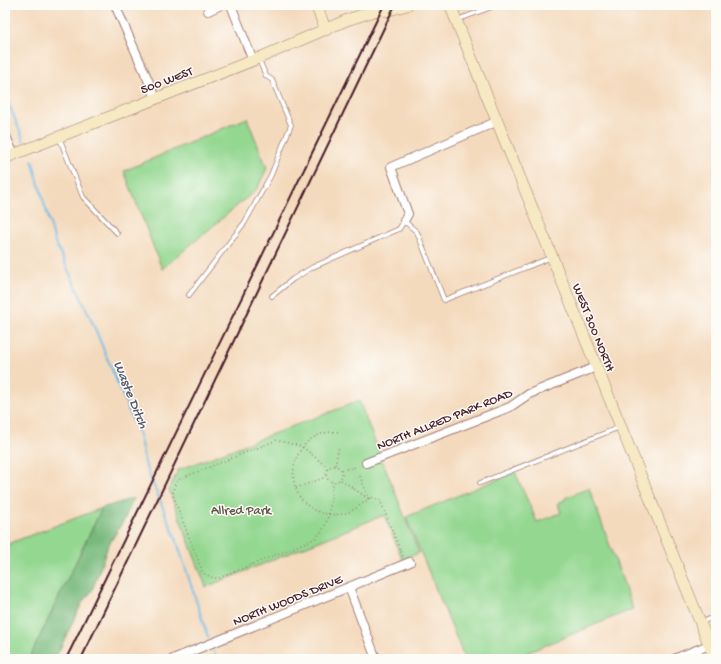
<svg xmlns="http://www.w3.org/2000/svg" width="721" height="664" font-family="'Gochi Hand',sans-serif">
<rect width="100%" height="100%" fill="#fdfcf7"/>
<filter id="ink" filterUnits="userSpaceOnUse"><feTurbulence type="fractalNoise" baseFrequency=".025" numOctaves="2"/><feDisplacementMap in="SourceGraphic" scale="8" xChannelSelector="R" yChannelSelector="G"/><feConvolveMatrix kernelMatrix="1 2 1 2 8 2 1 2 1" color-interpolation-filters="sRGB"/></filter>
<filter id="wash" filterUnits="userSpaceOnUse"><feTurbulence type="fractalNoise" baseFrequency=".012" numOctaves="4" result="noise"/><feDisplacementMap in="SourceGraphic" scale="16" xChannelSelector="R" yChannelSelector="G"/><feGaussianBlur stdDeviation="0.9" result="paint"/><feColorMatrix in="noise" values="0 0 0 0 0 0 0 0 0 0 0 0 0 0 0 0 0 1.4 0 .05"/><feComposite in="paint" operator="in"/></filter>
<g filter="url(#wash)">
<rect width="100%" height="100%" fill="#f4dabd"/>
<path fill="#93d790" stroke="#6e7b5e" d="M247 118 267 168 257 189 162 269 124 171Z
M359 401 419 553 402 559 384 515 206 587 169 490 178 470Z
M515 472 537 522 561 513 558 503 565 500V498L589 488 633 609 512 659H465L406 517Z
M102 508 29 659H5V545Z"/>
<path fill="#76b87a" stroke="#606c52" d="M134 498 124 520 108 546 92 591 83 601 55 659H29L102 508Z"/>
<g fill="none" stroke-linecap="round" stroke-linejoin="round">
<path stroke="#6abae5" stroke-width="2" d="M5 95 24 141
M32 160 55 242 91 319 139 435 146 467 176 539 208 637
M214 652 217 659"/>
</g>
</g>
<g filter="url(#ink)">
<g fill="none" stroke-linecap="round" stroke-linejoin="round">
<g stroke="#9f7c74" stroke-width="5.5">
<path id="lane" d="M457 20 497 5
M59 137 83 197 117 233
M189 295 245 222 271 175 291 125 272 80 266 76 259 60
M272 296 293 279 313 267 399 229 404 221 417 232 444 300 552 257
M480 483 620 427
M702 622 716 616"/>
</g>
<g stroke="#9f7c74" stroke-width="10">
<path id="street" d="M115 5 156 98
M231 5 253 61
M208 11 221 5
M5 134 14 155
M404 221 408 214 391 167 498 121
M366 463 510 407 529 394 596 367
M349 587 376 659
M173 659 410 562
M674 659 709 645"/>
</g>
<g stroke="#9f7c74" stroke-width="12">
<path id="secondary" d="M316 5 326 30
M450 5 715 659
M386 11 407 5
M5 158 259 58 347 20 392 5"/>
</g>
<path stroke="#9f7c74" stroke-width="1.5" stroke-dasharray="1 3" stroke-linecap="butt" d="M338 432C286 429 276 505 327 514 335 515 344 515 351 511 358 507 365 502 371 497L380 500 403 557
M335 465 339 446
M326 474a8 8 0 1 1 16 0a8 8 0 1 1-16 0Z
M328 468 303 447 277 440 177 480 173 490V496L203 573 213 578H219L314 539C331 528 330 500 333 482
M342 470 356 467
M360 476 369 499
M341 480 369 499
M296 488 326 477"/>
<use href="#lane" stroke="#fff" stroke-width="4"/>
<use href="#street" stroke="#fff" stroke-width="8"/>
<use href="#secondary" stroke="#f6e9c3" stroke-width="11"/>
<path stroke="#4a1f2b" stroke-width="2" d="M66 659 384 5
M81 659 395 5"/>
</g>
</g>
<g text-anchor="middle" stroke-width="3" stroke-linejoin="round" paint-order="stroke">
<g font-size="13" fill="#4a1f2b" stroke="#fdfcf7">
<text transform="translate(166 79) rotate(-21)" y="5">500 WEST</text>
<text transform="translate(595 327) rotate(68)" y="5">WEST 300 NORTH</text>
<text transform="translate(444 418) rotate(-22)" y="5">NORTH ALLRED PARK ROAD</text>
<text transform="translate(287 599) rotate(-22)" y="5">NORTH WOODS DRIVE</text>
</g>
<g font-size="13" fill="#605649" stroke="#fdfcf7">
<text x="241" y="514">Allred Park</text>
</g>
<g font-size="14" font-style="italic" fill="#55556c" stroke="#fdfcf7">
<text transform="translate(132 394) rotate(68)" y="5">Waste Ditch</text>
</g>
</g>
<rect width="721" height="664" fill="none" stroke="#fdfcf7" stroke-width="20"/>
</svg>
